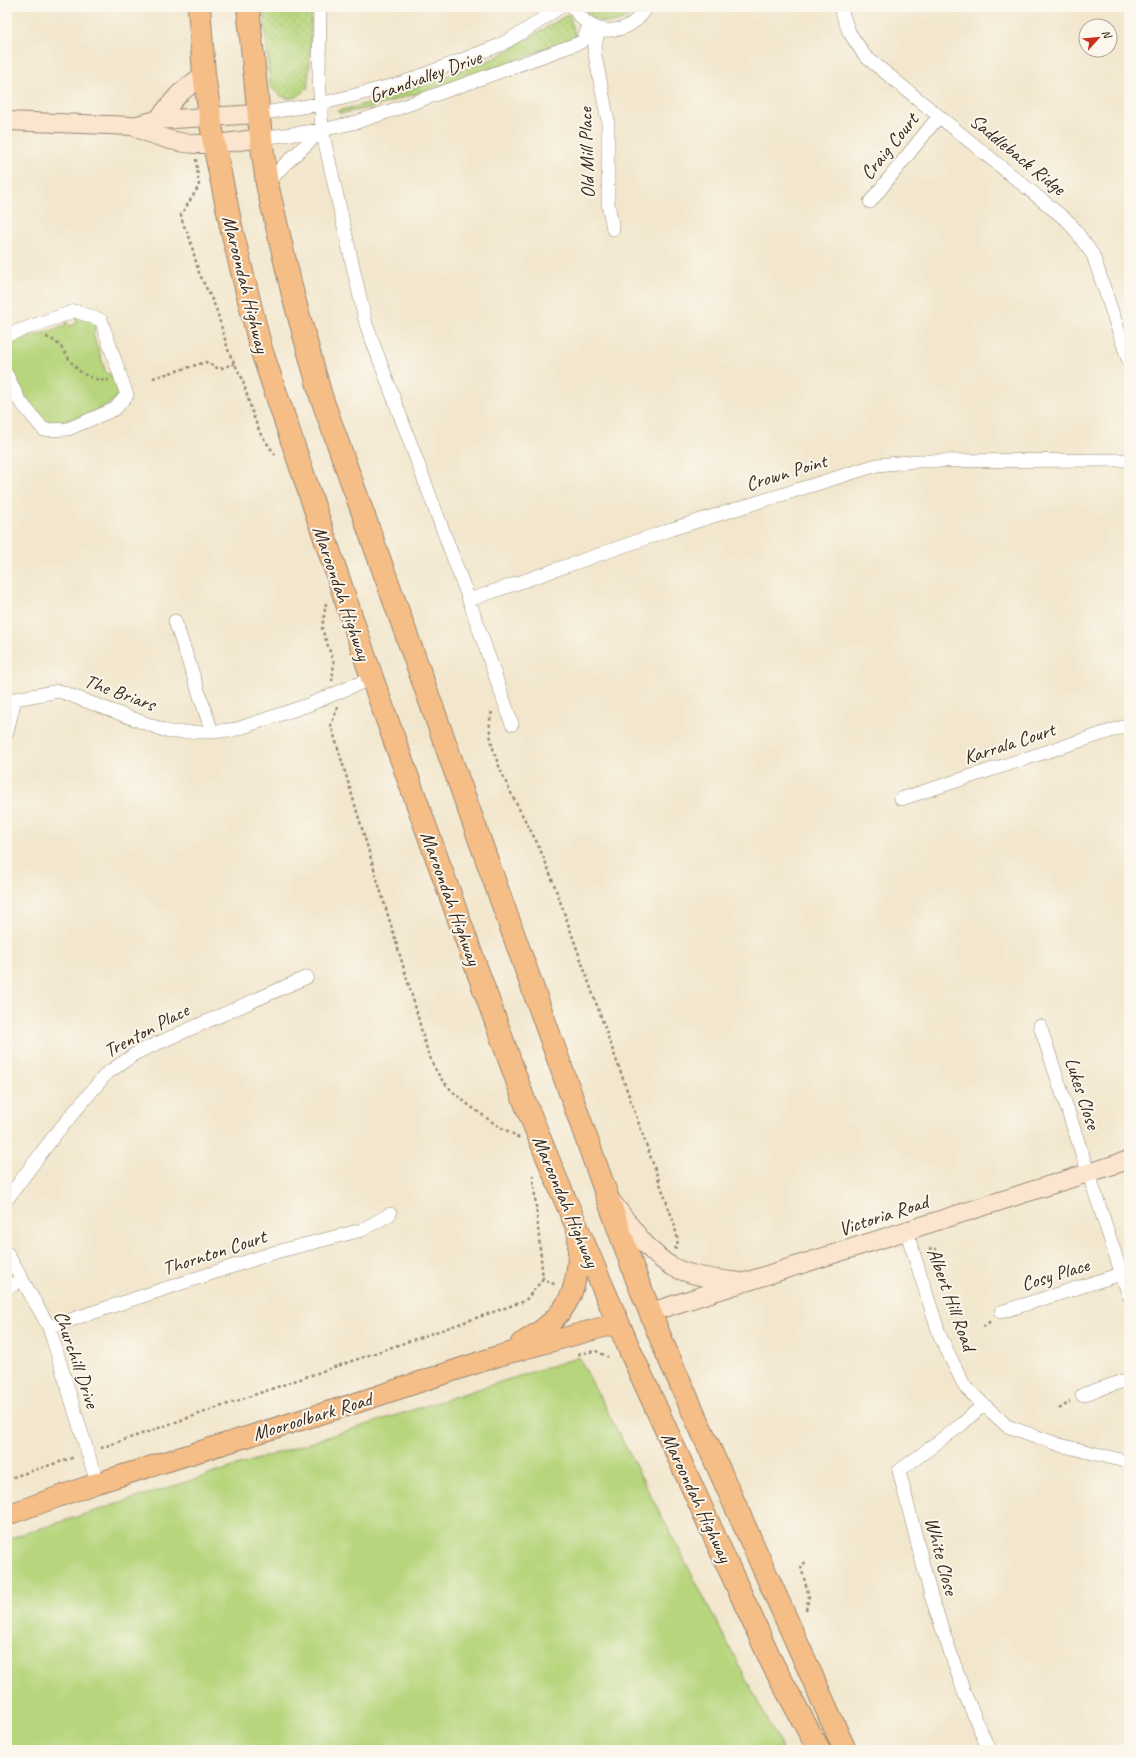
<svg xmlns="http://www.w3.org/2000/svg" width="1136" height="1757" font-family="Caveat,sans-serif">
<defs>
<pattern id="garden-dots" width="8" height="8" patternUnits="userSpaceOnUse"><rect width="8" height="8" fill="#b6d57c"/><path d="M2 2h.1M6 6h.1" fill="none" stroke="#9db76b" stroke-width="1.8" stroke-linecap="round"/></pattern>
</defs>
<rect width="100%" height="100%" fill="#fbf7ec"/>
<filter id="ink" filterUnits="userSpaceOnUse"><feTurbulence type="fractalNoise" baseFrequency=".025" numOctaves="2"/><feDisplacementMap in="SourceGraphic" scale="8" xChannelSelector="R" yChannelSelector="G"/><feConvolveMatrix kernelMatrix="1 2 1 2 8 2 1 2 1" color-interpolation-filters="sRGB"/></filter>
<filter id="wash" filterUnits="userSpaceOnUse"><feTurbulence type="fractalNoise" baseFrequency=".012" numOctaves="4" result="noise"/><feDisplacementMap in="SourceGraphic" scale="16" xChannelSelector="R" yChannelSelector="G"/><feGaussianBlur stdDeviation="0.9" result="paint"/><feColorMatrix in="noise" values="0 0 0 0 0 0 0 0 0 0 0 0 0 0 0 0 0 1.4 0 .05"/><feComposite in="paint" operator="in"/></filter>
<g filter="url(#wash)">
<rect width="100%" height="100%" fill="#f2e6cc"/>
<path fill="#b6d57c" stroke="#78804d" d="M77 315 92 319 96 326 93 334 106 373 114 376C116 382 120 389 117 396 112 409 58 426 45 421 29 415 3 363 7 345 9 340 14 338 18 335L25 339 65 326 66 321 70 326 76 324Z
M579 1357 783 1750H7V1539Z"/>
<path fill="url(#garden-dots)" stroke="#78804d" d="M263 7H312L308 87C294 103 283 101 270 86Z
M584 7H639C626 26 595 30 584 7Z
M569 14 576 38 466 78 370 108 343 113H339L337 111 384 99 495 58Z"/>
</g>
<g filter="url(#ink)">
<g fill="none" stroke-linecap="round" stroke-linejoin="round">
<g stroke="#968875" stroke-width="14">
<path id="street" d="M320 7 319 76 322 130 366 324 469 600 512 724
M573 7C592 38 628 38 647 7
M840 7 849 32 865 56 1070 223 1093 255 1129 362
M599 29 594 50 608 121V203L613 229
M258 114 320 104 402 83 500 45 526 30 560 7
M261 138 322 130 357 122 399 108 579 43 583 41 589 25
M267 184 283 166 322 130
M870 202 939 116
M7 335 75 311 101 320 127 395 115 409 68 429 44 430 19 400 7 375
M469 600 672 529 877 465 918 461 1129 460
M175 621 212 732
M7 732 15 699 59 691 169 732H212L237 729 308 705 372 678
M901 799 1129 725
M1040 1026 1129 1296
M7 1199 54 1136 106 1074 138 1052 307 977
M906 1230 940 1336 965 1387 1007 1426 1060 1445 1129 1462
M7 1253 49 1327 97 1483
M7 1289 22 1279
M1001 1312 1121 1274
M49 1327 276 1252 362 1230 390 1214
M1082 1395 1129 1379
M984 1404 961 1425 899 1471 931 1596 964 1692 989 1750"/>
</g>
<g stroke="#968875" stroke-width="20">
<path id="secondary" d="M157 120 179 94 204 74
M7 121 133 126 157 120 258 114
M133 126C152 135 175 143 196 144 217 145 239 141 261 138
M612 1202C629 1223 647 1252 671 1266 692 1277 717 1279 740 1282
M651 1312 1129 1160"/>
</g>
<g stroke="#968875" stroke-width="22">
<path id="primary" d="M521 1343C571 1315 580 1290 578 1233
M7 1515 97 1483 353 1404 498 1356 618 1323"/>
</g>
<g stroke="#968875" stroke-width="24">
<path id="highway" d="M199 7 204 74 214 144 232 231 261 349 372 678 524 1100 557 1181 632 1355 773 1665 819 1750
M248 7 261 138 267 184 293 295 321 396 636 1277 665 1349 845 1750"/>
</g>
<path stroke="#968875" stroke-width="2.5" stroke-dasharray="3 3" stroke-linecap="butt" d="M196 159 199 186 181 215 183 224 189 236 199 273 216 308 229 353 242 378 253 415 260 433 276 456
M46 337C69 344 65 369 93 378 99 380 103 381 109 380
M153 378 206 362 219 369 236 363
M326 603 322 629 334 663 332 681
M338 707 331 725 416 1009C422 1032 428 1062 443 1081 457 1098 477 1111 495 1124 503 1129 511 1132 519 1138
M492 712C479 746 524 815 539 847 545 860 550 874 555 887L674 1223 678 1241 675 1250
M533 1175 543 1279 556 1285
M929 1249H937
M983 1327 992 1320
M578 1354 596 1351 608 1357
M1059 1409 1070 1402
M101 1448 525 1301 543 1279
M7 1479 75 1457
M806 1610 809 1597 801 1567 807 1560"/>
<use href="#street" stroke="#fff" stroke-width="13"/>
<use href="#secondary" stroke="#fbe5cf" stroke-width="18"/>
<use href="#primary" stroke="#f6be87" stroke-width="20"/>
<use href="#highway" stroke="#f6be87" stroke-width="22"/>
</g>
</g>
<g text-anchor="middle" stroke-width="4" stroke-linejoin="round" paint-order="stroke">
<g font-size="20" fill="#3b2a1e" stroke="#fbf7ec">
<text transform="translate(425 76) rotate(-20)" y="7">Grandvalley Drive</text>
<text transform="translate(889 146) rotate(-51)" y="7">Craig Court</text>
<text transform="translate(586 153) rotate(-92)" y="7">Old Mill Place</text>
<text transform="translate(1018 154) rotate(39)" y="7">Saddleback Ridge</text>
<text transform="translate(246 284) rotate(76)" y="7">Maroondah Highway</text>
<text transform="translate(786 472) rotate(-17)" y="7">Crown Point</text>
<text transform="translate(342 593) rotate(71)" y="7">Maroondah Highway</text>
<text transform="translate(120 692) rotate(20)" y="7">The Briars</text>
<text transform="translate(1009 743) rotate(-18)" y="7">Karrala Court</text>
<text transform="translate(451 898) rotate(70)" y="7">Maroondah Highway</text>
<text transform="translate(146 1030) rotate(-28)" y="7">Trenton Place</text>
<text transform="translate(1083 1093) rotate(72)" y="7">Lukes Close</text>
<text transform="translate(566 1201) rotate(67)" y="7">Maroondah Highway</text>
<text transform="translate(883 1215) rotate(-18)" y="7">Victoria Road</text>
<text transform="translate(214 1252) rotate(-18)" y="7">Thornton Court</text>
<text transform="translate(1055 1274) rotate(-17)" y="7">Cosy Place</text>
<text transform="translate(952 1299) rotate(70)" y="7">Albert Hill Road</text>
<text transform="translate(77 1359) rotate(71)" y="7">Churchill Drive</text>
<text transform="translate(312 1416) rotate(-17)" y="7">Mooroolbark Road</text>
<text transform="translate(697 1497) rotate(65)" y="7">Maroondah Highway</text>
<text transform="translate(942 1556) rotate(75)" y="7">White Close</text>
</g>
</g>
<rect width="1136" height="1757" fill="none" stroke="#fbf7ec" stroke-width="24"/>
<g transform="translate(1098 38) rotate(63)"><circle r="19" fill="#fbf7ec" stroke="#aea59a"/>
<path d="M0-3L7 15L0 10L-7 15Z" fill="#c8321e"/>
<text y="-6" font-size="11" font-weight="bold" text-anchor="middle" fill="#3b2a1e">N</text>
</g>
</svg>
